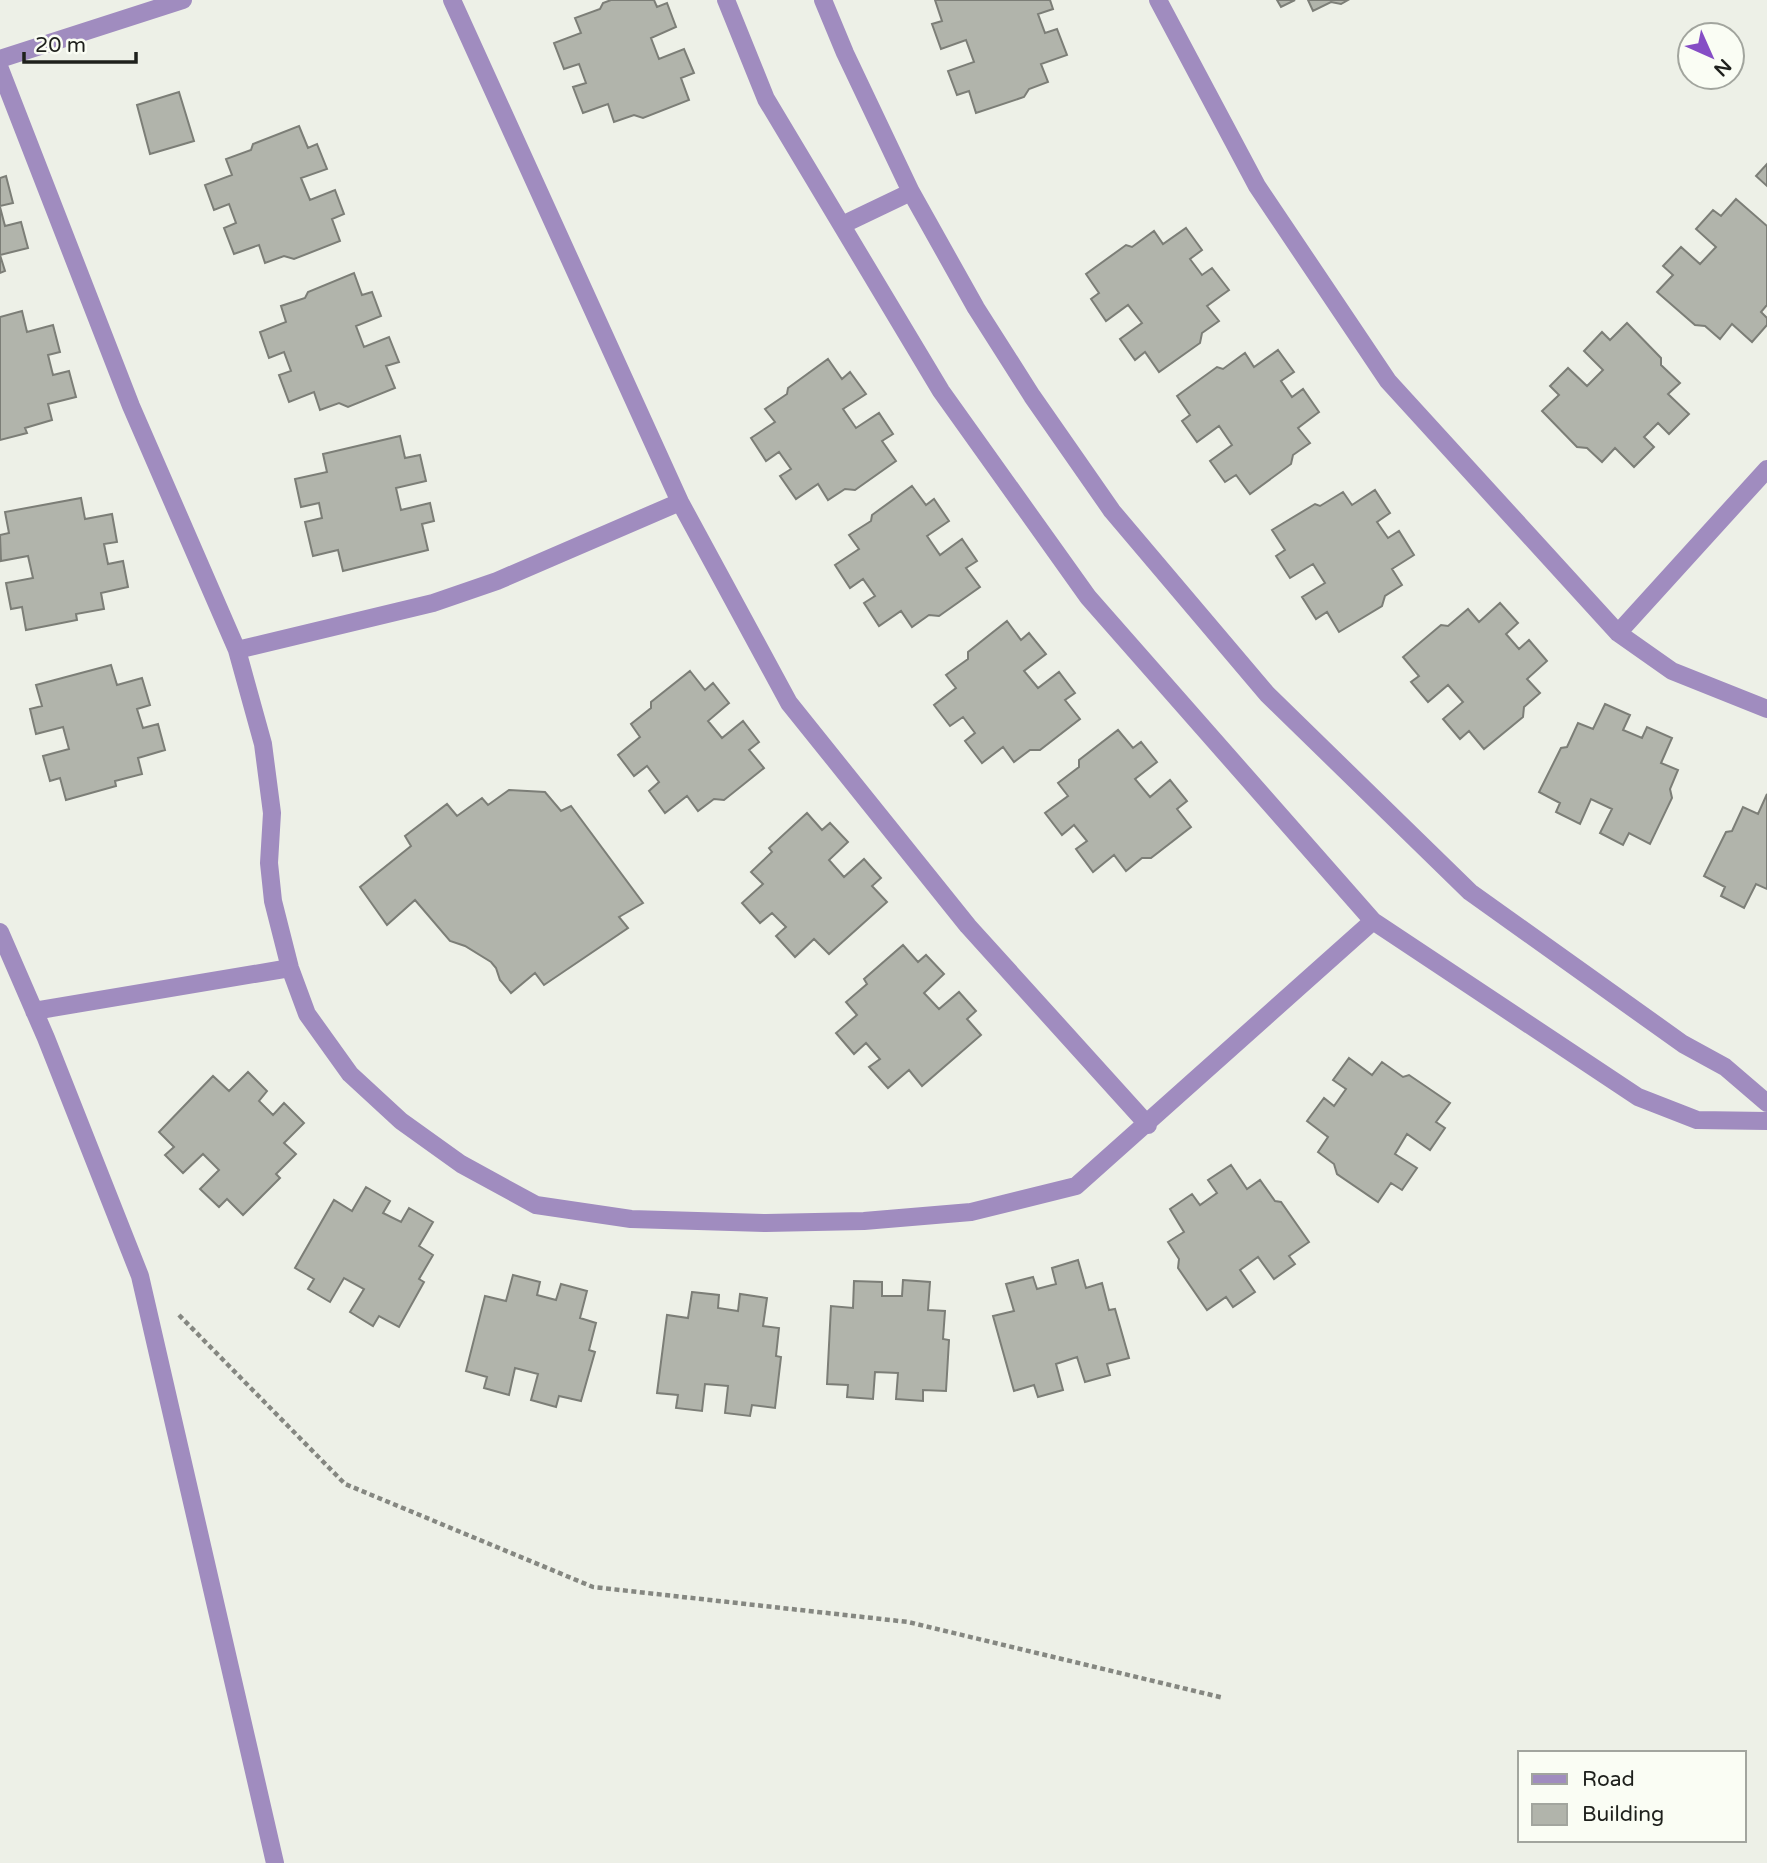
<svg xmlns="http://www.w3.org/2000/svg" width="1767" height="1863" font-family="'Varela Round',sans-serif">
<rect width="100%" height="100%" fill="#edf0e7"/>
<path fill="#b1b4ab" stroke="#7c7e77" stroke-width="2" d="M611 0H654L657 7 667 3 676 27 651 38 659 59 684 49 694 73 681 78 689 100 643 118 634 115 614 122 608 104 583 113 573 87 586 83 579 64 564 69 554 43 581 33 575 18 600 9 603 3Z
M935 0H1050L1053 9 1038 14 1045 33 1057 29 1067 55 1041 64 1048 82 1029 89 1024 97 976 113 969 91 957 95 948 71 974 62 966 40 941 49 932 24 942 21Z
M1277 0H1295L1281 7Z
M1308 0H1348L1341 4 1331 2 1313 11Z
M179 92 194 141 150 154 137 105Z
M299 126 308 148 317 144 327 169 301 178 310 200 335 190 344 214 332 219 340 241 294 259 284 256 265 263 259 245 234 254 224 228 236 223 229 204 214 210 205 185 232 175 226 159 251 150 253 144Z
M1767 164V186L1756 176Z
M6 176 13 203 0 206V178Z
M1736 199 1767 226V305L1761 312 1767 318V325L1752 342 1732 324 1720 339 1705 326 1695 325 1657 292 1673 275 1663 266 1681 247 1700 264 1716 247 1696 229 1713 210 1721 216Z
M0 207 5 226 21 222 28 248 0 255 5 271 0 273Z
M1186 228 1202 250 1190 259 1202 275 1212 268 1229 290 1207 306 1219 321 1202 333 1200 343 1159 372 1145 352 1135 360 1120 339 1142 323 1128 305 1106 321 1091 299 1099 293 1086 274 1126 245 1132 247 1154 231 1163 244Z
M354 273 362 295 372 292 381 316 356 326 364 347 389 337 399 362 386 366 395 388 348 407 339 403 320 410 314 392 289 402 279 375 291 371 284 352 269 358 260 332 286 322 281 306 305 298 308 292Z
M22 311 27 332 53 325 60 352 48 355 53 375 69 371 76 397 48 404 52 420 25 428 27 433 0 440V317Z
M1627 323 1661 358V365L1680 383 1668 394 1689 414 1669 434 1658 423 1644 437 1654 447 1634 467 1615 448 1602 462 1587 448 1577 447 1542 411 1559 395 1550 386 1568 368 1587 386 1603 370 1584 351 1602 332 1610 340Z
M1278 350 1294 372 1281 381 1292 397 1303 389 1319 412 1298 428 1310 443 1293 455 1291 464 1250 494 1236 475 1225 482 1210 461 1232 445 1219 426 1197 442 1182 421 1190 415 1177 396 1217 367 1223 369 1245 353 1254 367Z
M828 359 842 379 850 372 866 394 843 409 856 428 879 413 893 434 882 441 896 461 855 490 845 489 828 500 818 484 796 499 780 476 791 469 779 452 766 461 751 438 775 422 765 409 787 394 788 388Z
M400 436 405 458 420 455 426 481 396 488 401 510 430 503 434 521 422 524 428 550 343 571 338 550 313 556 305 522 322 518 319 503 301 507 295 479 327 472 323 454Z
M912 486 926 505 934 499 949 521 927 536 940 555 962 539 977 561 966 568 980 587 939 616 929 615 912 627 901 611 879 626 864 603 875 596 863 579 850 588 835 565 859 549 849 535 871 521 872 515Z
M1375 490 1390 513 1377 522 1388 538 1399 531 1414 555 1392 569 1402 585 1385 596 1382 606 1339 632 1327 612 1316 619 1302 597 1325 583 1313 564 1290 578 1276 556 1285 550 1272 530 1315 504 1320 506 1343 492 1352 505Z
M81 498 85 519 112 514 117 542 104 544 108 564 123 561 128 587 101 593 104 609 76 614 77 620 26 630 22 607 11 609 6 583 33 578 28 556 1 561 0 535 9 533 5 512Z
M1500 603 1518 623 1506 634 1519 649 1529 640 1547 661 1527 679 1540 693 1524 707 1523 717 1484 749 1469 731 1460 739 1443 719 1463 702 1448 685 1428 702 1411 682 1419 676 1403 657 1441 625 1448 626 1468 609 1479 622Z
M1007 621 1021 640 1029 633 1046 654 1024 671 1038 688 1059 672 1075 693 1065 700 1080 719 1040 750H1030L1014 762 1003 747 982 763 965 741 975 733 963 717 950 726 934 705 956 688 946 675 968 659V652Z
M111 665 117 685 142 678 150 705 137 709 143 728 158 724 165 750 138 758 142 774 115 781 116 786 66 800 60 778 50 781 43 756 69 749 63 727 36 734 30 709 42 706 36 685Z
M690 671 705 690 713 683 729 703 708 721 722 738 743 721 759 742 749 750 764 768 724 800 714 799 698 811 687 796 665 813 649 791 659 782 647 766 634 776 618 755 640 737 631 724 651 708V702Z
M1605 704 1630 715 1623 730 1642 738 1647 727 1672 738 1661 763 1678 770 1670 789 1672 798 1650 844 1629 833 1623 845 1600 833 1612 809 1591 799 1580 824 1556 812 1560 803 1539 792 1561 748 1567 747 1578 723 1593 729Z
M1118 730 1133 748 1141 742 1157 762 1135 779 1150 797 1170 780 1187 801 1177 809 1191 827 1151 858H1142L1126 871 1114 855 1093 872 1076 849 1087 841 1074 825 1062 835 1045 813 1068 796 1058 783 1079 767V760Z
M509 790 545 792 561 811 571 806 643 903 619 917 628 928 544 985 535 973 511 993 500 980 496 968 491 962 465 946 450 941 415 900 387 925 360 887 411 846 405 836 447 804 457 816 482 798 488 805Z
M1767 794V889L1756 884 1744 908 1721 896 1725 887 1704 876 1726 832 1732 831 1743 807 1758 814Z
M807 813 822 830 830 823 848 842 829 860 844 877 864 859 881 878 872 886 887 902 829 954 814 939 795 957 776 936 786 927 772 913 760 923 742 903 763 884 751 872 772 852 769 848Z
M903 945 918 962 926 955 944 974 924 993 939 1009 959 992 976 1011 967 1019 981 1035 922 1086 909 1070 888 1088 869 1067 880 1059 866 1043 854 1054 836 1033 857 1015 846 1002 867 984 864 979Z
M1349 1058 1372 1075 1382 1062 1403 1077 1409 1075 1450 1103 1436 1122 1445 1128 1430 1150 1407 1134 1395 1154 1417 1168 1402 1190 1391 1183 1378 1202 1337 1174 1334 1164 1318 1152 1328 1137 1307 1121 1324 1098 1334 1106 1346 1089 1333 1080Z
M248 1072 267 1091 259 1101 273 1115 284 1103 304 1123 284 1143 296 1154 276 1174 280 1178 243 1215 227 1199 219 1207 200 1189 219 1170 203 1154 183 1173 165 1155 174 1147 159 1132 213 1076 229 1091Z
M1231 1165 1247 1189 1260 1180 1275 1201 1281 1202 1309 1242 1289 1256 1295 1264 1274 1279 1258 1257 1240 1270 1255 1292 1233 1307 1226 1297 1207 1310 1178 1268 1179 1259 1168 1242 1184 1232 1170 1209 1192 1194 1200 1205 1217 1193 1208 1180Z
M366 1187 390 1201 383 1213 401 1222 409 1208 433 1222 419 1246 433 1255 419 1279 424 1282 399 1327 379 1316 373 1326 350 1312 364 1289 344 1278 330 1302 308 1289 314 1279 295 1268 334 1200 352 1211Z
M1078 1260 1086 1288 1102 1283 1109 1310 1115 1309 1129 1358 1107 1364 1110 1375 1085 1382 1077 1357 1056 1364 1063 1390 1038 1397 1034 1385 1014 1391 993 1316 1014 1311 1006 1284 1033 1277 1037 1289 1056 1284 1052 1268Z
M513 1275 540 1282 537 1295 556 1300 561 1284 587 1291 580 1318 596 1323 589 1350 595 1352 581 1401 559 1396 556 1407 531 1400 538 1374 515 1368 509 1395 484 1388 487 1377 466 1371 485 1296 506 1301Z
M903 1280 930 1282 928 1310 945 1311 943 1339 949 1340 946 1391 923 1390V1401L896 1399 898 1373 875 1372 873 1399 847 1397 848 1385 827 1384 831 1306 853 1308 854 1281 882 1282V1296H902Z
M692 1292 719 1295 718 1308 738 1311 740 1294 767 1298 763 1326 779 1328 776 1356 781 1357 775 1408 752 1405 750 1416 725 1413 728 1386 705 1384 702 1411 676 1408 678 1395 657 1393 667 1315 688 1318Z"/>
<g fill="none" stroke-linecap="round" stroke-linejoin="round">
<path stroke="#858781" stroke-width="4.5" stroke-dasharray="5 3.5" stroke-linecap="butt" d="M179 1315 345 1484 593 1587 908 1622 1224 1698"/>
<path stroke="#a08cbf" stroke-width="18" d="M452 0 680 502 789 703 968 926 1148 1125
M726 0 766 99 941 391 1088 597 1373 921 1638 1097 1697 1120 1767 1121
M823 0 845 53 911 192 976 308 1032 396 1112 511 1267 694 1470 892 1683 1044 1725 1067 1767 1103
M1158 0 1257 186 1388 381 1618 633 1672 671 1767 709
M0 59 183 0
M0 69 131 406 237 650 263 744 272 813 269 863 273 901 290 968 307 1014 350 1074 401 1121 461 1164 536 1205 631 1219 766 1223 864 1221 971 1212 1076 1186 1373 921
M842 225 911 192
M1618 633 1767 469
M237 650 433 603 497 581 680 502
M0 932 46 1038 140 1276 275 1863
M34 1011 290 968"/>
</g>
<rect x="1518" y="1751" width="228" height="91" fill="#fafdf4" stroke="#a2a59e" stroke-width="2"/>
<rect x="1532" y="1774" width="35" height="10" fill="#a08cbf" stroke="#a2a59e" stroke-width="2"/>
<text x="1582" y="1786" font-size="21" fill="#1e201c">Road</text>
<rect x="1532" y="1804" width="35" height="21" fill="#b1b4ab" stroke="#a2a59e" stroke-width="2"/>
<text x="1582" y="1821" font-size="21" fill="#1e201c">Building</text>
<g transform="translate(1711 56) rotate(135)"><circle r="33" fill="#fafdf4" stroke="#a2a59e" stroke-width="2"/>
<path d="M0-5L12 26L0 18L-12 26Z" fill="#854dc5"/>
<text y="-10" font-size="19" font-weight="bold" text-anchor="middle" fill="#1e201c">N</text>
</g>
<path d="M24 52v10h112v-10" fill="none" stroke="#1e201c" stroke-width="3.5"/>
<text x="35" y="52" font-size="21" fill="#1e201c" stroke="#fafdf4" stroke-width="5" paint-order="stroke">20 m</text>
</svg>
